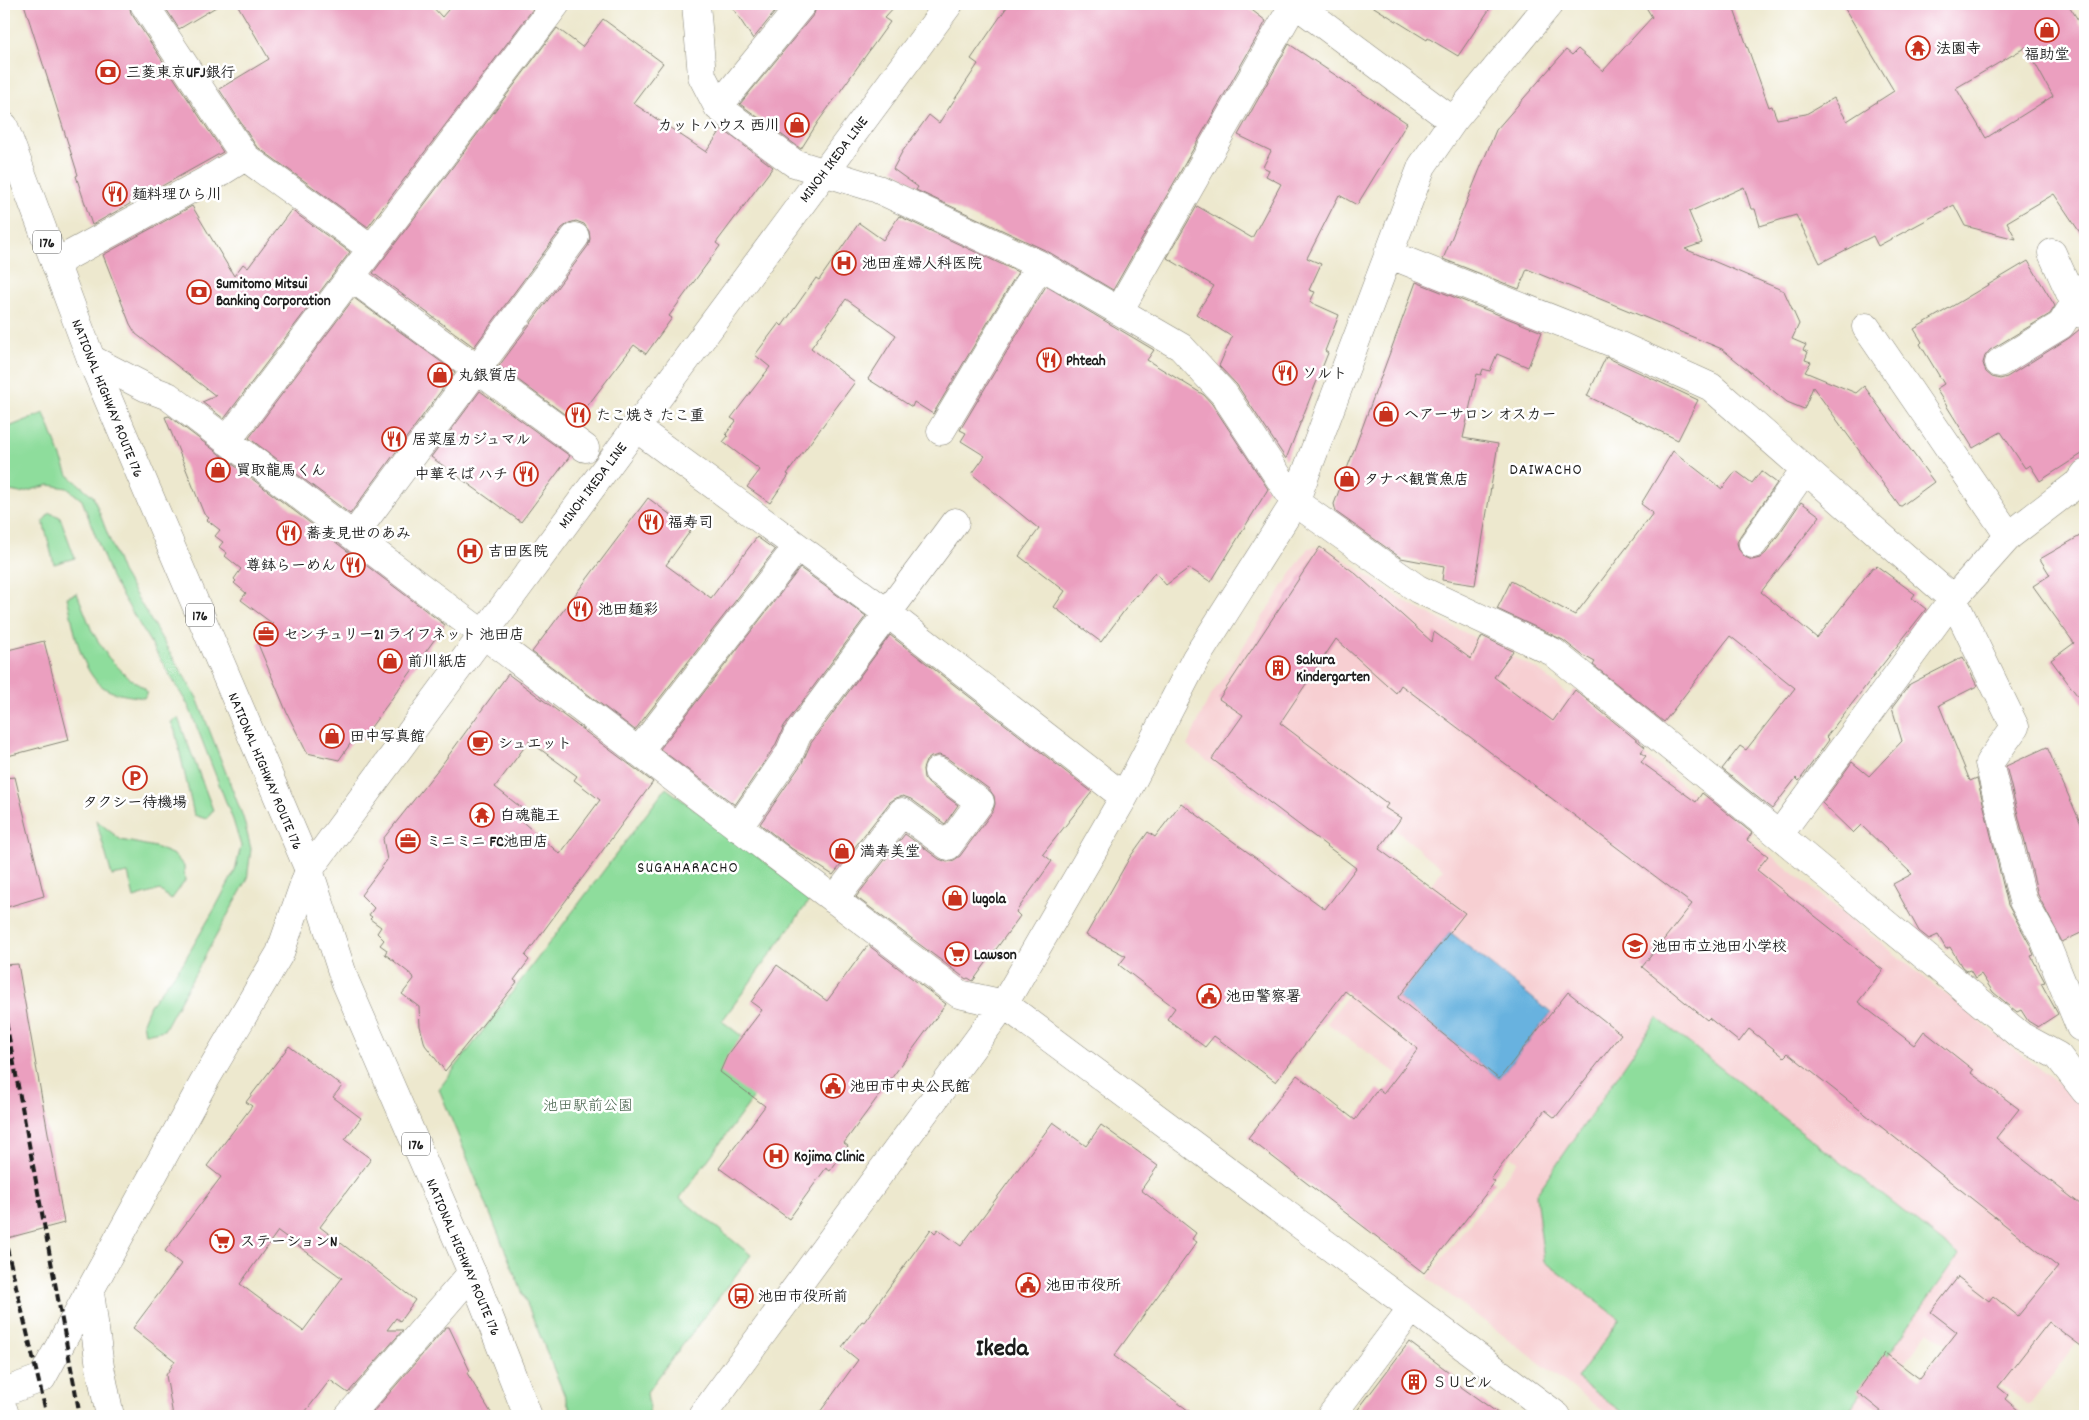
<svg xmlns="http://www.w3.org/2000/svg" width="2089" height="1420" font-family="Dekko,'Klee One',sans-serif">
<rect width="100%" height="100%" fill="#fff"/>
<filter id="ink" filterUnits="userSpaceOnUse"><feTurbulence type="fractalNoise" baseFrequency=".02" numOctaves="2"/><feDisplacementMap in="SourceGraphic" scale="10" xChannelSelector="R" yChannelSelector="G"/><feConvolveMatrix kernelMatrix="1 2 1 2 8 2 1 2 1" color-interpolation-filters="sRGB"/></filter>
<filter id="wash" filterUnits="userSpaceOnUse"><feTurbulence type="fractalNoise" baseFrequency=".0096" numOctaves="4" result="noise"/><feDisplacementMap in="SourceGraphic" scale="20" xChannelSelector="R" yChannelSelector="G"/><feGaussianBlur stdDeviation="1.12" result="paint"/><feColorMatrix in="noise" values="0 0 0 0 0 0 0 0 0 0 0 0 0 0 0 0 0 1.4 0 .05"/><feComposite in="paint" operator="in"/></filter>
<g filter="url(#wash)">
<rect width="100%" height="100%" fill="#ede8ce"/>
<path fill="#f7cfd2" d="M1325 546 1407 603 1538 670 2077 1099 2085 1117V1331L2029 1405 1929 1331 1866 1416H1610L1427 1278 1518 1161 1327 1023 1443 869 1380 817 1280 792 1268 807 1187 746 1208 700 1308 548Z"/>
<path fill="#8edd9c" stroke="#557c5c" d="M44 413 68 475 93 496 122 572 197 698 243 817 251 849 247 880 164 1030 145 1034 143 1022 150 1005 183 963 214 910 235 871 241 846 233 820 189 707 111 577 82 500 67 488 49 485 20 493 5 490 4 429Z
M50 513 60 517 75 558 54 564 43 521Z
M77 593 92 631 108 657 128 677 145 689 147 693 144 698C133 696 116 695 106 689 79 673 74 625 67 597Z
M178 718 213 810 206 819 194 815 175 731 171 722Z
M666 788 812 897 722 1021 778 1064 680 1198 751 1255 647 1392 650 1416H573L439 1089Z
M96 820 121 840 155 847 174 855 184 866 185 881 171 900 160 890 134 898 128 873 112 876Z
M1657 1018 1959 1255 1845 1416H1627L1577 1379 1620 1319 1544 1261 1536 1195Z"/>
<path fill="#67b2df" stroke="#42677e" d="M1450 932 1551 1013 1499 1079 1398 998Z"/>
<g id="blocks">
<path fill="#eb9fbf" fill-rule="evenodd" d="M24 4H129L131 13 223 152 92 225 76 176 78 175Z
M163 4H221L179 29Z
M237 4H430L442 17 453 4H525L533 9 368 227 256 146 219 89 269 59Z
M730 4H777L779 7 753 39Z
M817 4H897L884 18 890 22 818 122 801 149 740 104 814 14Z
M1009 4H1244L1266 21 1113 290 1047 251 916 190 918 187 893 169 902 152 929 115 939 123 978 64 971 59Z
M1369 4H1493L1458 56 1428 38 1427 40Z
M1644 4H1732L1769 107 1772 106 1777 119 1806 114 1834 98 1847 121 1894 91 1842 4H2068L2085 31V240L2054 194 2007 222 2016 239 1965 226 1954 205 1878 246 1873 236 1820 263 1796 215 1760 226 1755 209H1751L1744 187 1689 212 1702 243 1685 249 1784 291 1799 324 1792 339 1806 345 1803 350 1808 352 1805 360 1811 362 1805 372 1856 393 1864 386 1934 482 1900 507 1813 387 1804 409 1787 402 1722 349 1527 269 1519 289 1443 259 1496 130 1566 50 1572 55 1578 49 1603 71 1652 17ZM2026 47 2053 96 1986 138 1956 88Z
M603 19 663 63 633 103 706 152 722 129 773 167 716 243 720 246 669 316 672 318 646 354 634 345 575 422 499 366 588 246 590 239 589 231 584 224 576 221 569 223 562 228 474 347 373 273 557 28 582 47Z
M1289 44 1407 123 1357 205 1339 195 1307 258 1321 264 1309 290 1315 292 1310 302 1339 315 1325 351 1328 353 1286 459 1237 385 1219 366 1232 337 1196 314 1214 286 1167 258 1197 206 1252 238 1281 184 1266 176 1269 170 1263 167 1271 151 1238 135Z
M192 206 234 276 243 264 248 268 291 210 350 252 224 419 202 402 216 396 136 334 130 324 103 255Z
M899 216 1018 272 933 414 914 402 912 407 868 379 896 335 846 299 811 348 855 382 787 474 789 475 770 503 747 487 760 470 723 442 728 436 726 434 736 421 731 418 770 367 755 355 779 323 782 326 816 278 819 280 859 223 883 240Z
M2028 261 2055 306 2050 314 1990 350 1985 356 1983 363 1986 372 1992 377 2000 379 2007 377 2069 338 2080 329H2085V452L2040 481 2030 465 2025 468 2001 432 1973 448 1936 389 1944 384 1920 344 1922 342 1914 329Z
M1416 282 1542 332 1528 367 1497 354 1490 371 1483 369 1481 375 1477 374 1463 438 1498 444 1475 585 1442 580 1444 566 1401 558 1336 512 1334 504Z
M1046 286 1154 350 1147 360 1204 395 1212 404 1268 489 1211 582 1189 568 1166 585 1155 572 1137 596 1136 595 1101 642 1054 607 1065 591 1019 556 1039 529 972 474 985 456 961 441 966 433 960 430Z
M354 298 455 372 350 514 249 438Z
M1606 357 1698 400 1678 440 1587 396Z
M480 391 570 456 521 522 431 457Z
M169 416 445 625 361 741 355 737 339 760 307 753 287 713 258 644 273 624 241 600 246 593 234 583 236 581 234 579 241 569 225 556 227 553 219 547 223 542 215 536 220 530 207 520 209 518 204 514 165 417Z
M1673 451 1722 489 1736 471 1752 483 1761 471 1777 483 1740 536 1737 543 1739 550 1745 557 1752 560 1760 558 1766 553 1801 502 1820 516 1761 592 1817 638 1873 567 1875 568 1877 566 1915 594 1912 598 1926 609 1826 737 1829 740 1799 781 1796 778 1772 809 1722 769 1740 746 1746 750 1795 688 1730 636 1664 722 1593 665 1595 662 1582 655 1563 640 1497 609 1511 581 1575 615 1653 513 1641 504Z
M648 498 691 530 666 565 711 598 757 537 775 550 635 730 532 652Z
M2085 533V706L2051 660 2074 643 2033 586 2050 575 2040 559Z
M1320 547 1355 573 1432 642 1434 632 1471 659 1482 636 1513 651 1494 677 1553 721 1575 690 1645 747 1641 752 1646 756 1641 762 1696 802 1702 793 1752 833 1747 840 1768 856 1757 870 1883 970 1858 1002 1914 1045 1924 1031 1973 1070 1971 1073 2019 1109 1996 1138 2085 1208V1349L2049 1322 1998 1387 2008 1395 2005 1399 2025 1416H1887L1857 1392 1885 1353 1920 1379 1957 1332 1931 1312 1958 1277 1989 1301 1993 1296 2018 1316 2058 1267 1788 1053 1784 1057 1749 1029 1739 1042 1709 1018 1707 1020 1642 967 1692 904 1401 685 1396 693 1336 639 1280 723 1388 804 1385 808 1401 818 1379 849 1465 913 1398 998 1499 1079 1568 992 1621 1034 1555 1118 1545 1110 1491 1179 1495 1182 1424 1273 1248 1138 1297 1075 1355 1120 1378 1089 1384 1093 1418 1049 1345 991 1276 1082 1214 1036 1205 1047 1167 1019 1175 1008 1119 965 1126 956 1086 935 1130 857 1148 832 1155 837 1181 803 1325 909 1356 868 1212 759 1243 715 1219 699Z
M800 568 866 616 784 726 775 746 735 805 660 749Z
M890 635 1092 792 1043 854 1052 861 1016 912 1020 916 973 981 968 978 966 979 856 897 905 834 939 859 947 862 954 860 960 856 993 811 995 804 994 796 989 789 947 758 939 755 931 757 926 761 923 769 924 778 929 784 958 805 945 824 911 799 903 796 896 798 890 802 833 875 791 848 760 824 802 763 811 743Z
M44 641 69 740 4 757V651Z
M1963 657 1977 686 1939 705 1970 781 1977 778 2008 905 2029 943 2034 955 2031 956 2045 982 2041 983 2058 1014 2038 1027 2028 1021 2021 1010 2017 1012 1993 992 1981 974 1975 978 1970 970 1967 971 1962 967 1950 947 1946 949 1938 935 1929 939 1919 931 1893 884 1912 874 1861 825 1853 833 1822 803 1852 762 1869 776 1902 741 1892 708 1910 684Z
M508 674 653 782 525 956 529 960 514 980 517 982 445 1071 425 1045 420 1026 419 1007 402 994 414 979 413 976 385 954 387 950 380 945 384 940 377 933 381 927 370 919 372 917 369 915 374 908 361 895 387 860 383 839 443 763ZM529 741 577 776 574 780 600 800 560 854 518 818 524 810 495 787Z
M2047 747 2085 833V931L2062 942 2038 895 2006 766Z
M15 777 44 896 4 908V778Z
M868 945 946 1004 844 1143 848 1146 830 1171 826 1168 789 1219 719 1168 765 1106 720 1072 727 1056 762 1010 751 1002 777 965 827 1001Z
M18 964 64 1223 4 1239V965Z
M289 1046 342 1086 333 1097 361 1118 345 1140 371 1159 320 1227 415 1300 400 1321 396 1318 387 1330H403L348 1393 330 1380 302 1416H173L166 1375 175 1361 133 1328 181 1264 165 1251 221 1177 207 1166 252 1106 246 1102ZM278 1231 342 1278 303 1331 240 1284Z
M1053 1122 1086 1146 1101 1125 1158 1166 1141 1190 1196 1233 1192 1239 1197 1242 1114 1356 1196 1416H817L858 1360 842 1347 862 1321 864 1322 931 1229 935 1233 938 1229 961 1246Z
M446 1327H449L470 1371 467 1373 493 1416H380L373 1412Z
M1409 1342 1453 1375 1450 1379 1502 1416H1353Z"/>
</g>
</g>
<g filter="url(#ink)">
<use href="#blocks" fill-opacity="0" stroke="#848275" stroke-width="1"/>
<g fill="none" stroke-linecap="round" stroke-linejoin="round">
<g stroke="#848275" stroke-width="29">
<path id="minor" d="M144 4 245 157 372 249
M696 4 702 76 718 107 794 163 878 189 1040 265 1181 347 1224 394 1295 502 1418 589 1553 652 1779 835 2021 1036 2058 1056 2085 1091
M1296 4 1453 121
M718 107 802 4
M2052 253 2074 302 2082 314
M1388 254 1618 345 1711 387 1953 599 2015 727 1989 763 2023 901 2043 936 2080 1027
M55 263 213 177 245 157
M351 277 585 448
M1119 311 1294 4
M1866 327 2009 536
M91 359 147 388 168 396 959 994 1004 1004 1557 1416
M1999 363 2061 325 2085 286
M635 427 886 612 1124 797
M941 431 1040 265
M227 441 556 4
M353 536 575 237
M1753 544 1805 469
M638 752 797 547
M738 828 789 754 797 735 955 522
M1779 835 1953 599 2009 536 2078 483 2085 474
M834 900 902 812 948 846 980 802 938 771
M90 1292 100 1367 110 1416
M4 1392 42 1378 204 1082 280 953 309 870
M4 1411 5 1416
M349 1416 472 1273
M702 1416 1004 1004 1124 797 1196 658 1295 502 1422 166 1453 121 1549 4
M1331 1416 1412 1308"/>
</g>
<g stroke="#848275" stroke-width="29">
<path id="major" d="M309 870 949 4"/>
</g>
<g stroke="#848275" stroke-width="29">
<path id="highway" d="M4 126 91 359 309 870 345 981 472 1273 528 1416"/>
</g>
<use href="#minor" stroke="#fff" stroke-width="28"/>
<use href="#major" stroke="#fff" stroke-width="28"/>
<use href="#highway" stroke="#fff" stroke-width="28"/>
<path stroke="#1c1c1c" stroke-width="4" stroke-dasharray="8 4" stroke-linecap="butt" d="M4 1011 80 1416
M4 1236 47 1416"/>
</g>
</g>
<defs>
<g id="shop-ring" transform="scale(1.25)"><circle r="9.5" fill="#fff" stroke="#c8321e" stroke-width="1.5"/><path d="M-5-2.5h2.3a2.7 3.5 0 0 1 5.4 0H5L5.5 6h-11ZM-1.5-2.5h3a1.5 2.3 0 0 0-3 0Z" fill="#c8321e"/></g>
<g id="temple-ring" transform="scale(1.25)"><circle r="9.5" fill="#fff" stroke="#c8321e" stroke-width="1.5"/><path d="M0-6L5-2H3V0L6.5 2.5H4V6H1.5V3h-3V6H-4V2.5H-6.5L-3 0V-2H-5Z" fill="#c8321e"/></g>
<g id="bank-ring" transform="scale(1.25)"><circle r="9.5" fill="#fff" stroke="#c8321e" stroke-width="1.5"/><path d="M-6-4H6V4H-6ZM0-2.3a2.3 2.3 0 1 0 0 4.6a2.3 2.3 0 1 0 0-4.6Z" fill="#c8321e"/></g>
<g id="restaurant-ring" transform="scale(1.25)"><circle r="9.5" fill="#fff" stroke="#c8321e" stroke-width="1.5"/><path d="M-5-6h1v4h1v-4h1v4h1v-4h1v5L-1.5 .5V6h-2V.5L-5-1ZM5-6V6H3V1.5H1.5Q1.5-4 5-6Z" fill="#c8321e"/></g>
<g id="hospital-ring" transform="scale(1.25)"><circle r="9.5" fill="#fff" stroke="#c8321e" stroke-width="1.5"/><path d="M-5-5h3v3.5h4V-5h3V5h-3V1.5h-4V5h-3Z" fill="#c8321e"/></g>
<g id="office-ring" transform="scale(1.25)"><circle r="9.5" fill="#fff" stroke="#c8321e" stroke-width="1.5"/><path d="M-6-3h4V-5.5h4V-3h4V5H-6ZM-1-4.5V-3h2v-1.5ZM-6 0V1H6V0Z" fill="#c8321e"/></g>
<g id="building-ring" transform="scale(1.25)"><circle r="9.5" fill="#fff" stroke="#c8321e" stroke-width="1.5"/><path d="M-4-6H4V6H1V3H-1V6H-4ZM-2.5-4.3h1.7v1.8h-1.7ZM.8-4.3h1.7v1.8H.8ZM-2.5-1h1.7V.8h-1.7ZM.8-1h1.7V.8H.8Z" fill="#c8321e"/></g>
<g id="cafe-ring" transform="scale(1.25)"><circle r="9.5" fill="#fff" stroke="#c8321e" stroke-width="1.5"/><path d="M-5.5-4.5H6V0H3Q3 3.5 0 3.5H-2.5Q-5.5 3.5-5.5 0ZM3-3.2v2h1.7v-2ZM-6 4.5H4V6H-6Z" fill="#c8321e"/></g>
<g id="parking-ring" transform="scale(1.25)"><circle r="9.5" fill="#fff" stroke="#c8321e" stroke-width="1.5"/><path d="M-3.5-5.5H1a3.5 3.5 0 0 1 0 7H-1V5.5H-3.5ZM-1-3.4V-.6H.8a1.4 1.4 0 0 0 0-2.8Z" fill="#c8321e"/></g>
<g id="school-ring" transform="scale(1.25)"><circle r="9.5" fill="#fff" stroke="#c8321e" stroke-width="1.5"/><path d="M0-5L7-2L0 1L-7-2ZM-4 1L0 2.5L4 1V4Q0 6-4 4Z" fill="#c8321e"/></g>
<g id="supermarket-ring" transform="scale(1.25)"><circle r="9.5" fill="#fff" stroke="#c8321e" stroke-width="1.5"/><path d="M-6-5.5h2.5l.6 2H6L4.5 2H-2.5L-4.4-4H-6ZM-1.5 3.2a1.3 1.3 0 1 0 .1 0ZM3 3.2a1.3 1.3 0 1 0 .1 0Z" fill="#c8321e"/></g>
<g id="civic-ring" transform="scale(1.25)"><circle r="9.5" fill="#fff" stroke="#c8321e" stroke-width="1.5"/><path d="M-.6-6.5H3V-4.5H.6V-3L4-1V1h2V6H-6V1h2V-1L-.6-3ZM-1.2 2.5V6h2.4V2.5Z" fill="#c8321e"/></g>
<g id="bus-ring" transform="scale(1.25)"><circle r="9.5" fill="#fff" stroke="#c8321e" stroke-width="1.5"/><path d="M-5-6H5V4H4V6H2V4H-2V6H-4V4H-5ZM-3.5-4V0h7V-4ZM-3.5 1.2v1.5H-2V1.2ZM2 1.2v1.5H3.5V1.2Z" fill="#c8321e"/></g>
</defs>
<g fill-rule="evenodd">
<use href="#shop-ring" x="2047" y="30"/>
<use href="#temple-ring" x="1918" y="48"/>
<use href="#bank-ring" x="108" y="72"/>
<use href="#shop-ring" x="797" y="125"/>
<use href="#restaurant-ring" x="115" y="194"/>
<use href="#hospital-ring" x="844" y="263"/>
<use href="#bank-ring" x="199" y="292"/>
<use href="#restaurant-ring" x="1049" y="360"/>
<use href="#restaurant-ring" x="1285" y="373"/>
<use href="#shop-ring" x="440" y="375"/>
<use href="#shop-ring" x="1386" y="414"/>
<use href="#restaurant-ring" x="578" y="415"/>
<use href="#restaurant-ring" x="394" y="439"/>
<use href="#shop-ring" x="218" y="470"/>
<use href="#restaurant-ring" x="526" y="474"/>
<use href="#shop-ring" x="1347" y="479"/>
<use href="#restaurant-ring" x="651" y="522"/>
<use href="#restaurant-ring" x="289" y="533"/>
<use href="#hospital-ring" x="470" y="551"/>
<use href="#restaurant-ring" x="353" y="565"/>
<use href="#restaurant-ring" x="580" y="609"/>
<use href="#office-ring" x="266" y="634"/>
<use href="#shop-ring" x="390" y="661"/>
<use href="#building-ring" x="1278" y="668"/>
<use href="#shop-ring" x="332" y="736"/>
<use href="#cafe-ring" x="480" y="743"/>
<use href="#parking-ring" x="135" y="778"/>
<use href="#temple-ring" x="482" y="815"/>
<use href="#office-ring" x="408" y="841"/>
<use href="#shop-ring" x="842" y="851"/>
<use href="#shop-ring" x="955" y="898"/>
<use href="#school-ring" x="1635" y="946"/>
<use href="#supermarket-ring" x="957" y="954"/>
<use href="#civic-ring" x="1209" y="996"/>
<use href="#civic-ring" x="833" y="1086"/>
<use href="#hospital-ring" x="776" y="1156"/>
<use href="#supermarket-ring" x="222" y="1241"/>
<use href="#civic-ring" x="1028" y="1285"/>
<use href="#bus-ring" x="741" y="1296"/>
<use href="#building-ring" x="1414" y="1382"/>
</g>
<g text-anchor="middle" stroke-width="5" stroke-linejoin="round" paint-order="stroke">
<g fill="#fff" stroke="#606060" stroke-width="1">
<rect x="33" y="230.5" width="28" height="23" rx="4"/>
<rect x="186" y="603.5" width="28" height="23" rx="4"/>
<rect x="402" y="1132.5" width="28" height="23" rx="4"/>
</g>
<g font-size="14" font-weight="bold" fill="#1c1c1c">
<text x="47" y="247">176</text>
<text x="200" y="620">176</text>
<text x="416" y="1149">176</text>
</g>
<g font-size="15" font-weight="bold" fill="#1c1c1c" stroke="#fff" text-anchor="start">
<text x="1936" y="53">法園寺</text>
<text x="2047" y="59" text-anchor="middle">福助堂</text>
<text x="126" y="77">三菱東京UFJ銀行</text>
<text x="780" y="130" text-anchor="end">カットハウス 西川</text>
<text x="132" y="199">麺料理ひら川</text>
<text x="862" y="268">池田産婦人科医院</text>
<text x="216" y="288">Sumitomo Mitsui<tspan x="216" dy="17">Banking Corporation</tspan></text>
<text x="1066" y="365">Phteah</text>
<text x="1302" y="378">ソルト</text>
<text x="458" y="380">丸銀質店</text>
<text x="1404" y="419">ヘアーサロン オスカー</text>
<text x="596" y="420">たこ焼き たこ重</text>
<text x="412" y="444">居菜屋カジュマル</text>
<text x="236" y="475">買取龍馬くん</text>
<text x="508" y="479" text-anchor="end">中華そば ハチ</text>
<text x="1364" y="484">タナベ観賞魚店</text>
<text x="668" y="527">福寿司</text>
<text x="306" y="538">蕎麦見世のあみ</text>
<text x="488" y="556">吉田医院</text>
<text x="336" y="570" text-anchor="end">尊鉢らーめん</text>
<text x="598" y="614">池田麺彩</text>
<text x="284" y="639">センチュリー21 ライフネット 池田店</text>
<text x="1296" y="664">Sakura<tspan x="1296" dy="17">Kindergarten</tspan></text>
<text x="408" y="666">前川紙店</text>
<text x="350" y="741">田中写真館</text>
<text x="498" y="748">シュエット</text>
<text x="135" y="807" text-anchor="middle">タクシー待機場</text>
<text x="500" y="820">白魂龍王</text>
<text x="426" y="846">ミニミニ FC池田店</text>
<text x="860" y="856">満寿美堂</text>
<text x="972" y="903">lugola</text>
<text x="1652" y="951">池田市立池田小学校</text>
<text x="974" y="959">Lawson</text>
<text x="1226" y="1001">池田警察署</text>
<text x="850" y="1091">池田市中央公民館</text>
<text x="794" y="1161">Kojima Clinic</text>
<text x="240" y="1246">ステーションN</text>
<text x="1046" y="1290">池田市役所</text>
<text x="758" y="1301">池田市役所前</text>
<text x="1432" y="1387">ＳＵビル</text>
</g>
<g font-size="15" fill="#1c1c1c" stroke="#fff">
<text transform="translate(833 159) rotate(-53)" y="5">MINOH IKEDA LINE</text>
<text transform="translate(108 398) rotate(68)" y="5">NATIONAL HIGHWAY ROUTE 176</text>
<text transform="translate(592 485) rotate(-53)" y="5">MINOH IKEDA LINE</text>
<text transform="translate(266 771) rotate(67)" y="5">NATIONAL HIGHWAY ROUTE 176</text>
<text transform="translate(464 1257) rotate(67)" y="5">NATIONAL HIGHWAY ROUTE 176</text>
</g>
<g font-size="15" fill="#446049" stroke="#fff">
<text x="588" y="1110">池田駅前公園</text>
</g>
<g font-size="16" letter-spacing="1" fill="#1c1c1c" stroke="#fff">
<text x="1546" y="474">DAIWACHO</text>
<text x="688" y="872">SUGAHARACHO</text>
</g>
<g font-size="25" font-weight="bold" fill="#1c1c1c" stroke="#fff">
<text x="1002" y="1355">Ikeda</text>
</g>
</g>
<rect width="2089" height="1420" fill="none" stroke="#fff" stroke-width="20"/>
</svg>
